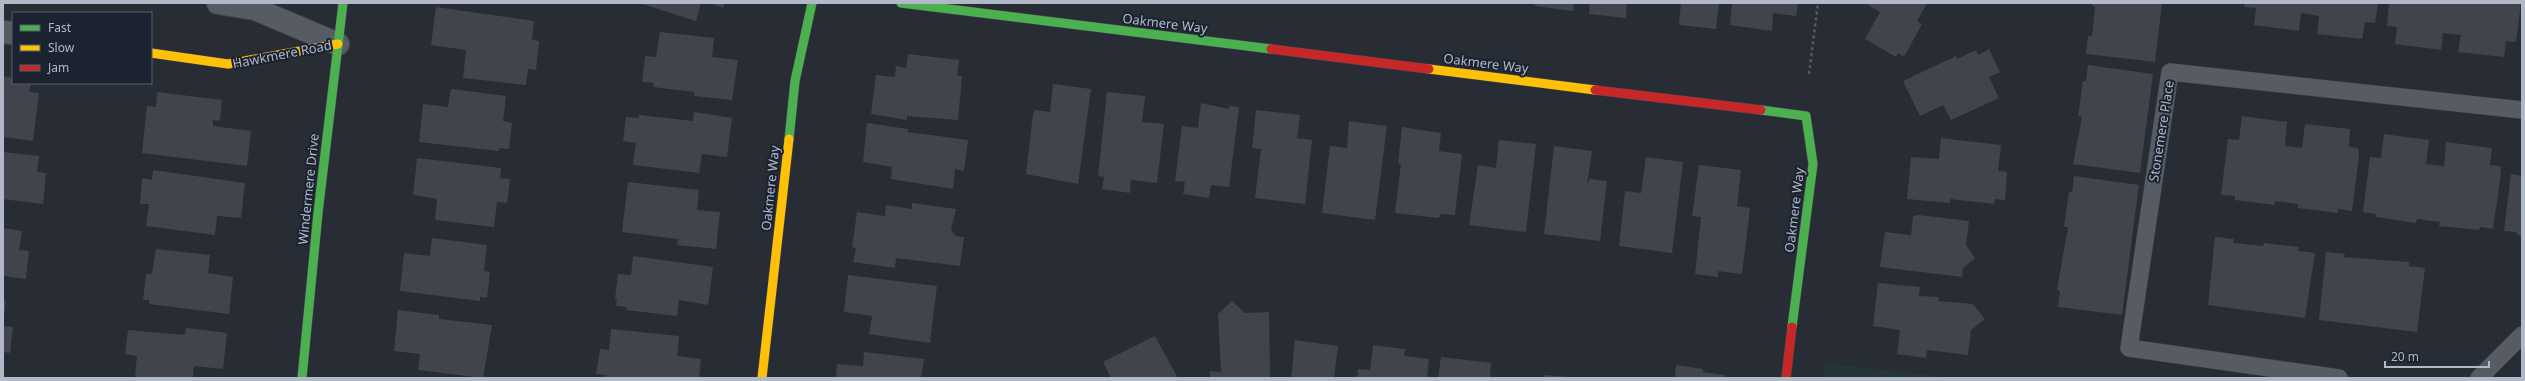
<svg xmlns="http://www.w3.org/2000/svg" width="2525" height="381" font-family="'Noto Sans',sans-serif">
<rect width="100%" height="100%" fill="#282c35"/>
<path fill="#25363b" d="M1825 363 1953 378H1823Z"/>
<path fill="#41444c" d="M639 3H701L696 21Z
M710 3H725L723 8Z
M1535 3H1574L1573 11 1535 6Z
M1590 3H1627L1626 18 1589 14Z
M1681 3H1719L1716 29 1679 25Z
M1732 3H1798L1796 16 1773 13 1772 31 1730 25Z
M1865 3H1927L1917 21 1922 24 1904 57 1898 53 1896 57 1865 39 1880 12Z
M2092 3H2162L2155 62 2086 54 2088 36H2092L2095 6H2092Z
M2245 3H2378L2375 23 2365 22 2362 39 2317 34 2319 16 2301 13 2299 31 2254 25 2256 8 2244 7Z
M2389 3H2521L2516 42 2506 41 2504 57 2458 52 2461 35 2443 33 2441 50 2395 44 2397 27 2387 26Z
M436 7 534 21 532 40 539 41 536 70 528 69 526 85 463 78 466 50 431 45Z
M660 32 714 38 712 57 738 60 732 100 694 96V92L653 87 654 83 642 82 645 56 656 57Z
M1989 49 2000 72 1989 77 1999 98 1951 120 1943 105 1920 116 1903 81 1956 56 1957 59 1976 50 1978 55Z
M908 54 959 60 957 76H962L958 120 907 116V120L871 114 876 75 895 77 896 66 906 68Z
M2088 65 2153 74 2140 173 2073 164 2082 117 2078 116 2083 81H2086Z
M3 76 13 78V83H31L29 92 39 93 33 141 3 137Z
M1053 84 1091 89 1078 184 1026 174 1033 114 1035 110 1050 112Z
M451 89 506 96 503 121 512 123 509 149 499 148V151L419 142 423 104 448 107Z
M157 92 222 100 220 121 213 120V126L251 131 247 166 142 153 147 106 156 107Z
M1107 92 1145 96 1142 122 1164 124 1157 183 1131 180 1130 193 1102 189 1104 177 1098 176Z
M1201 103 1229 109V106L1239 107 1229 187 1211 185 1209 198 1183 194 1185 182 1175 181 1182 126 1198 128Z
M1256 110 1300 115 1297 138 1312 140 1305 204 1255 198 1261 149 1252 148Z
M694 112 732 118 727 157 702 154 699 173 633 165 636 143 623 141 626 117 639 118V115L693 121Z
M2242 116 2287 122 2285 146 2302 148 2305 124 2350 129 2349 147 2358 148 2359 155 2352 211 2338 209V213L2298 208V204L2275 201 2274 205 2235 200V196L2221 195 2228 139 2239 140Z
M1349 121 1387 126 1375 220 1322 213 1330 146 1347 148Z
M867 123 908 129V132L968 140 964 171 955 169 953 189 891 179 892 167 863 162Z
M1402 127 1441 133 1439 151 1462 154 1455 215 1440 214 1439 218 1395 213 1401 164 1398 163Z
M2384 134 2429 140 2426 164 2444 166 2446 142 2492 148 2490 165 2500 166 2501 173 2493 229 2480 227 2479 230 2439 226 2440 222 2417 219 2416 223 2376 217V214L2363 212 2370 157 2381 158Z
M1941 138 2001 145 1998 171 2007 172 2005 200 1995 199 1994 204 1950 199V203L1907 199 1911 157 1939 159Z
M1499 140 1536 144 1526 232 1469 225 1478 165 1496 168Z
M1554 146 1592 151 1587 185 1590 179 1607 181 1600 241 1544 234Z
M3 152 39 156 37 172 46 173 43 204 3 199Z
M1646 157 1683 162 1672 253 1619 246 1625 191 1641 193Z
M417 158 501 168 500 178 510 179 507 203 497 202 494 227 435 220 437 199 413 195Z
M1699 165 1741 170 1737 206 1750 208 1742 274 1718 271V277L1695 274 1701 217 1692 216Z
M153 170 245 183 241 218 217 216 215 235 146 226 149 204H140L142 178 152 180Z
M2511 174 2522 176V236L2517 235V232L2504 231Z
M2074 176 2139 185 2122 315 2058 307 2060 291 2057 290 2068 227H2064L2069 192H2072Z
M628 182 699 190 697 210 720 212 716 249 677 245 678 239 622 232Z
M912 203 956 209 951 230 956 236 964 237 960 266 896 258 895 268 853 262 856 248 852 247 857 212 885 216 886 205 912 209Z
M1919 215 1969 221 1966 245 1975 258 1963 268 1962 277 1880 267 1885 232 1911 235 1913 216Z
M3 228 22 231 19 250 29 251 26 279 3 276Z
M2215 237 2234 239 2233 243 2263 246 2264 243 2299 247 2298 251 2315 253 2305 318 2208 305Z
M432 238 487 245 484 271 490 272 487 298 480 297V301L400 291 404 253 430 256Z
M156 249 210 255 208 273 233 277 229 314 149 304V300H143L146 274H152Z
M2326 252 2345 254 2344 257 2409 262V266L2425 268 2417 332 2319 320Z
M633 256 713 267 708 305 679 300 677 316 626 310 627 307 616 306 617 299H615L618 274 631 275Z
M848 275 937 286 930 343 869 334 872 316 844 312Z
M1878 283 1920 287 1919 296 1939 297 1938 301 1973 304 1985 319 1971 330 1968 355 1927 350 1926 358 1897 354 1900 330 1873 326Z
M3 299 6 300 4 318H3Z
M1232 301 1245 313 1269 312 1270 378H1210V371L1221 372 1218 314Z
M398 310 439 315V319L492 325 483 378 418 370 420 354 394 351Z
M3 326 13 327 10 353 3 352Z
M186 328 227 333 223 369 194 366 193 378 135 377 137 356 125 354 128 330 185 335Z
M611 329 679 336 677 356 701 359 699 378H605L606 375 596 374 600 349 609 350Z
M1155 336 1178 378H1111L1103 362Z
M1295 340 1338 346 1334 378H1291Z
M1373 345 1405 349 1404 356 1429 359 1427 378H1357L1358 369 1370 370Z
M864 352 924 359 921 378H836L837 364 863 366Z
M1441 357 1491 363 1490 378H1438Z
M1676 365 1703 369V372L1725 375V378H1675Z
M1544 375 1568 377V378H1544Z"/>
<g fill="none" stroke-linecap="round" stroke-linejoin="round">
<g stroke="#44474e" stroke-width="18">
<path id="lane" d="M2339 378 2129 348 2170 72 2522 110
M2479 378 2522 335"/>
</g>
<g stroke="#44474e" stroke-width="24">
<path id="street" d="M218 3 255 9 338 44
M3 32 13 33"/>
</g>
<g stroke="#44474e" stroke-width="10">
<path id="fast" d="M901 3 1271 49
M1761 110 1806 116 1813 164 1792 327
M789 139 795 81 812 3
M302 378 318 213 343 3"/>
</g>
<g stroke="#44474e" stroke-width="10">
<path id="slow" d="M151 53 228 64 338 44
M1429 69 1595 90
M762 378 789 139"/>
</g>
<g stroke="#44474e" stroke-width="10">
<path id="jam" d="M1271 49 1429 69
M1595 90 1761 110
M1786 378 1792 327"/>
</g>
<path stroke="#545a61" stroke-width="2.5" stroke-dasharray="3 3" stroke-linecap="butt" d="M1809 74 1818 3"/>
<use href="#lane" stroke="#575b63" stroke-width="17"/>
<use href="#street" stroke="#575b63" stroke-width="22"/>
<use href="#fast" stroke="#4caf50" stroke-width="9"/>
<use href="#slow" stroke="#ffc107" stroke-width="9"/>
<use href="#jam" stroke="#c62828" stroke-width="9"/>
</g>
<g text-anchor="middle" stroke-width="4" stroke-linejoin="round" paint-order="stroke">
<g font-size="13" fill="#b1b8c7" stroke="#1b2230">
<text transform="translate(1165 23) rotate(7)" y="5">Oakmere Way</text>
<text transform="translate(282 54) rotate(-11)" y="5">Hawkmere Road</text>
<text transform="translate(1486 63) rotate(7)" y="5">Oakmere Way</text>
<text transform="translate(2161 131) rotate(-81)" y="5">Stonemere Place</text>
<text transform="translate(770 188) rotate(-84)" y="5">Oakmere Way</text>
<text transform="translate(308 189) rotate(-84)" y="5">Windermere Drive</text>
<text transform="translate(1794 210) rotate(-83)" y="5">Oakmere Way</text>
</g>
</g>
<rect width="2525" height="381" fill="none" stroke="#b1b8c7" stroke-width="8"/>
<rect x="12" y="12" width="140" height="72" fill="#1b2230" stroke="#575e6c"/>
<rect x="20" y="25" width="20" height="6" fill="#4caf50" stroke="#575e6c"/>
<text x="48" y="32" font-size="12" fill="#b1b8c7">Fast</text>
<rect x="20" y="45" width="20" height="6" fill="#ffc107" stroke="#575e6c"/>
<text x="48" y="52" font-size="12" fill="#b1b8c7">Slow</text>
<rect x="20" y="65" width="20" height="6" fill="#c62828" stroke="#575e6c"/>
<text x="48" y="72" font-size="12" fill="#b1b8c7">Jam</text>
<path d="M2385 361v6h104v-6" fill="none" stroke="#b1b8c7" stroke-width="2"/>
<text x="2391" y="361" font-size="12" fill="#b1b8c7" stroke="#1b2230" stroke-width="3" paint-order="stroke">20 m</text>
</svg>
